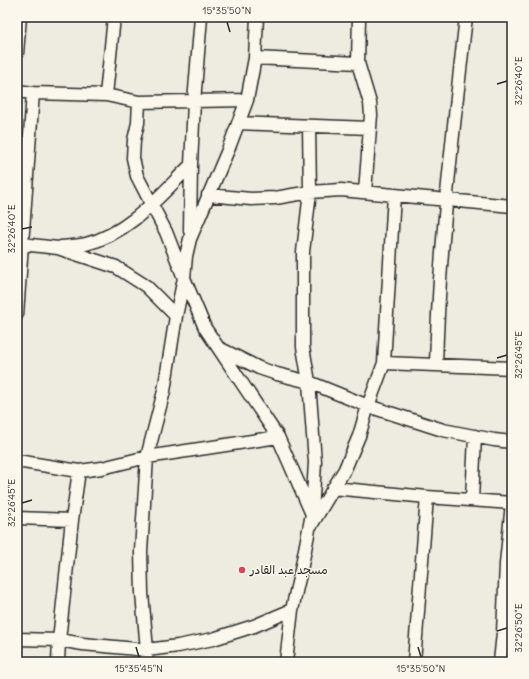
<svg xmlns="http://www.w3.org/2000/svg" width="529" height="679" font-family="Delius,'Playpen Sans Arabic',sans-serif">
<rect width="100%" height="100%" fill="#eeebe0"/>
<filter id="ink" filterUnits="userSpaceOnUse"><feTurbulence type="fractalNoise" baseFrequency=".025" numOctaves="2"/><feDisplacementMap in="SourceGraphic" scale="8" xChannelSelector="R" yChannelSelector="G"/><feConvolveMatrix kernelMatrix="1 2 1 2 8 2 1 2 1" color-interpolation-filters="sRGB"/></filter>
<g filter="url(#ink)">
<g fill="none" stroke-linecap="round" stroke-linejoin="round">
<g stroke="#2b2b2b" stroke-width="15">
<path id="minor" d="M114 17 106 95 139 102 247 100
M257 17 255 58 247 100 228 150 190 239 186 256 184 278 205 328 278 437 311 512
M359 17 358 63 370 103 371 115 365 192
M17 53 20 17
M255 58 358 63
M17 91 33 93 106 95
M139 102 138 123 134 140 133 158 137 176 166 232 184 278 176 316 164 391 147 457 141 551 142 593 147 650 146 662
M238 123 370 128
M208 195 251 199 275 198 310 192 309 126
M190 231 191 165 194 102 201 17
M22 244 58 248 116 267 146 286 176 316
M61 247C69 246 78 246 86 244 130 233 160 195 191 165
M17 314 33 93
M219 348 259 368 277 374 309 382 368 406 384 363 394 195
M384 363 512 368
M436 365C439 249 453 133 466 17
M17 461 79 471
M333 488 427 497 512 503
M472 500 475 436
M17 518 72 520
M312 524 345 469 359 436 368 406 443 430 494 440 512 442
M17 639 59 640 83 644 147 650 178 646 213 639 254 626 292 610
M58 662 59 640 72 520 79 471 102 468 147 457 278 437
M286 662 292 610 297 587 301 570 312 514 315 462 309 382 303 347V252L310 192 341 190 512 206
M414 662 427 497
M500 662 503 633 506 564 512 503"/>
</g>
<use href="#minor" stroke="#fbf7ec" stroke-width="12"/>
</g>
</g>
<path fill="none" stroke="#2b2b2b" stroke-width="1.5" d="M227 22 230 32M497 84 507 81M22 229 32 227M497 358 507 355M22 503 32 500M497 631 507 628M136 647 139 657M418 647 421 657"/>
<circle fill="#d1495b" stroke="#fbf7ec" stroke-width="1.5" cx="242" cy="570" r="4"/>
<g text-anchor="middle" stroke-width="3" stroke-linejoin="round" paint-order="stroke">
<g font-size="12" fill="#2b2b2b" stroke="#fbf7ec" text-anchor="start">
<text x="250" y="574">مسجد عبد القادر</text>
</g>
</g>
<rect width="529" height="679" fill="none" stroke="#fbf7ec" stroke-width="44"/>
<rect x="22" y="22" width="485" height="635" fill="none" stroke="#2b2b2b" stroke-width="1.5"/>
<g font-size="10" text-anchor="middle" fill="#2b2b2b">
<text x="227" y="14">15°35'50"N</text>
<text transform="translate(518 81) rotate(-90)" y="4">32°26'40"E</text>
<text transform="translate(11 229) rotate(-90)" y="4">32°26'40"E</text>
<text transform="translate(518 355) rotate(-90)" y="4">32°26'45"E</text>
<text transform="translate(11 503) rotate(-90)" y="4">32°26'45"E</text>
<text transform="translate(518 628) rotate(-90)" y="4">32°26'50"E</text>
<text x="139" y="672">15°35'45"N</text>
<text x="421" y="672">15°35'50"N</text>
</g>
</svg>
